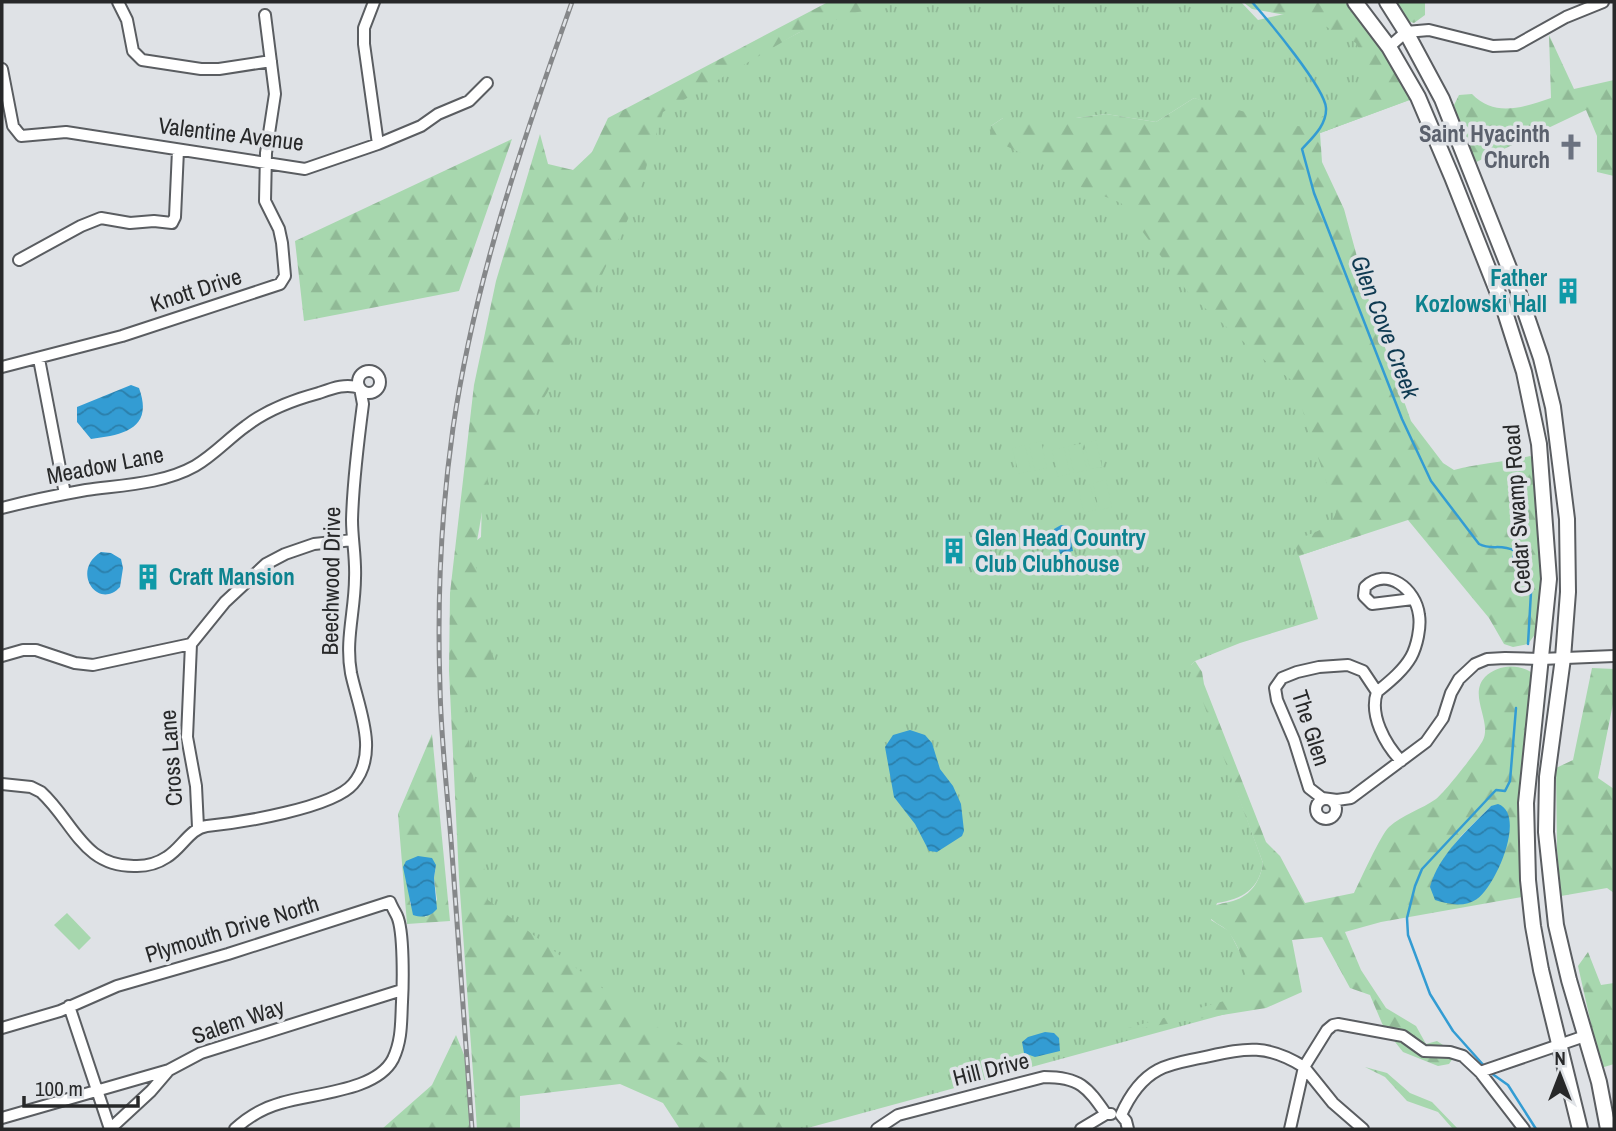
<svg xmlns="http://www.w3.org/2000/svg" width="1616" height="1131" font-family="'Archivo Narrow',sans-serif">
<defs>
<pattern id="grass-tufts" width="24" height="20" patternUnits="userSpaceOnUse" patternTransform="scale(1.75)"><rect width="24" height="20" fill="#a7d7ae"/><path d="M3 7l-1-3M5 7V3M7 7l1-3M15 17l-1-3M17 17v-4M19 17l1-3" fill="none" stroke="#90b996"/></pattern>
<pattern id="forest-firs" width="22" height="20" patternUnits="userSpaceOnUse" patternTransform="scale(1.75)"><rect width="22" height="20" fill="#a7d7ae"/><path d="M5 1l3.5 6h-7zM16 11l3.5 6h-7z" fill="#90b996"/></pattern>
<pattern id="water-waves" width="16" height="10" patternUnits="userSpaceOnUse" patternTransform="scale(1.75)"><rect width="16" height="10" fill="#339cd3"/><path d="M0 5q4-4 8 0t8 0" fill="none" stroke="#2b7fab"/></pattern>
</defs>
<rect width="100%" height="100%" fill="#dfe2e6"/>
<path fill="url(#grass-tufts)" d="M865 2H1241L1258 20 1337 2 1409 100 1307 138 1194 98 1156 122 1106 114 1076 118H1003L991 126 1133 193 1303 365 1364 534 1299 556 1318 619 1240 643 1195 661 1191 665 1263 863C1259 889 1243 899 1217 903L1211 920 1229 931 1266 1003 804 1129H787L760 1117 471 903 453 681 456 557 481 537 483 467 658 108 798 33Z"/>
<path fill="url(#forest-firs)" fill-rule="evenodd" d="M828 2H891L888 8 858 12 798 33 663 112 635 204 547 393 523 432 489 471 475 553 482 624 494 659V667L488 675 470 686 464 698 488 900 606 991 766 1103 785 1129H680L663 1103 620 1084 520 1096V1129H477L459 878 449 671 450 593 474 385 496 281 540 134 548 164 573 170 592 152 608 118Z
M1243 2H1352L1418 97 1320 133 1322 162 1344 209 1371 308 1411 421 1443 463 1454 470C1479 463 1505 462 1530 456L1536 460 1546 579 1539 629 1528 644 1513 647 1504 644 1489 618 1408 520 1298 556 1294 540C1309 534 1331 530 1336 512L1293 381 1269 364 1190 295 1121 203 1081 187 1043 164 994 140 990 135 991 126 1003 118H1076L1106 114 1156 122 1194 98 1297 126 1308 127 1331 110 1362 101 1370 70 1356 43 1314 20 1252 9Z
M1389 2H1425V15L1414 23 1402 19Z
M1549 35 1574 89 1614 80V176L1597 172V136L1586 110 1470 165 1454 105 1459 95 1472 94C1495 118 1524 107 1551 98Z
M512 139 459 291 304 321 295 241Z
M1195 661 1202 672 1204 684 1266 842 1280 856 1305 903 1354 893C1361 879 1380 836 1389 827 1402 815 1422 809 1436 799 1444 793 1479 749 1483 740 1492 721 1468 695 1485 677 1498 664 1519 663 1534 674L1528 896 1381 922 1345 932 1361 970 1386 1008 1416 1026 1426 1044 1437 1041 1452 1051 1453 1058 1449 1064 1438 1066 1403 1052 1384 1028 1370 995 1350 988 1322 937 1292 940 1302 992 1266 1008 1110 1033 1249 994C1246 972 1243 953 1230 934 1224 924 1210 924 1207 911 1217 903 1222 904 1233 901 1252 895 1260 881 1263 863L1191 670V665ZM1491 806 1509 825C1507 855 1496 877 1477 899L1444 858 1461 836Z
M1592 668 1614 669V699L1598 778 1614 789V893L1607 888 1561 896 1557 849 1556 768 1573 760Z
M432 734 450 921 407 924 398 814ZM436 865 434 878 437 900 426 917 410 904V895Z
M1588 952 1601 985 1614 983V1064L1601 1068 1578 966Z
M456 1035 467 1062 472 1129H382L432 1085Z
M1365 1067 1387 1073 1410 1093 1432 1102 1458 1129H1453L1438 1112 1407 1101 1385 1077Z"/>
<path fill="#a7d7ae" d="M1096 440 1102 467 1090 469 1084 443Z
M1041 441 1047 468 1035 471 1029 444Z
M1081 444 1087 470 1074 473 1068 446Z
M1025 445 1031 471 1019 474 1012 448Z
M1064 447 1070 474 1058 477 1052 450Z
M1106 480 1112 507 1099 510 1093 483Z
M1090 484 1096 510 1084 513 1078 487Z
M67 913 91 938 79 950 54 925Z"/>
<path fill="url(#water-waves)" d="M131 385 139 388C154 429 123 435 91 439L77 422V407Z
M1061 525 1068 526 1073 551 1060 554 1054 529Z
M101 552 111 553 121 559 123 568 120 587C98 611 70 571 101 552Z
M910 730 925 735 932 743 940 769 953 786 961 804 964 831 962 836 937 852 929 851 915 824 894 797 885 747 893 735Z
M1498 804C1527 814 1496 886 1477 899 1464 908 1448 904 1435 900L1430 887C1439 854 1468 830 1491 806Z
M418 856 432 858 436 865 434 878 437 909C430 917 423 918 413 915L403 867 406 861Z
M1045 1032 1054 1033 1059 1038 1060 1051 1035 1057 1024 1053 1022 1042 1028 1037Z"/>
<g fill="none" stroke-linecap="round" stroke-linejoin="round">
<path stroke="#339cd3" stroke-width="2.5" d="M1252 2C1267 19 1325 88 1326 108 1327 125 1312 138 1302 149L1314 193 1402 419 1431 481 1479 544C1493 551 1499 543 1515 551L1512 562 1531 592 1528 644
M1486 1068 1453 1031 1430 994 1408 935 1407 918 1415 886 1422 869 1496 790 1505 791 1510 781 1516 708
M1491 1073 1508 1085 1536 1129"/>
<g stroke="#5a5d61" stroke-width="14">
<path id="minor" d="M118 2 127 20 133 51 142 60 201 69H219L271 61
M374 2 364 28V44L378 144
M1389 47 1406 32 1429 30 1493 46 1516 45 1566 17 1603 2
M2 69 13 126 21 136 66 132 305 169 378 144 421 126 438 114 469 101 487 83
M19 260 81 226 101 218 130 223 154 221 172 223 175 217 178 150
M39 359 65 494
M2 367 122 336 280 284 285 276 282 243 279 229 265 201 266 153 275 94 265 15
M358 382a11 11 0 1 1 22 0a11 11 0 1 1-22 0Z
M2 508C29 501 58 495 86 490 122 485 163 484 195 466 214 455 229 438 246 426 268 409 293 400 319 393 333 388 346 383 360 388L363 404C358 442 353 481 352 520 352 539 356 558 355 578 355 610 345 640 351 673 358 707 380 753 353 784 333 808 239 823 207 826 190 828 182 848 167 857 158 863 147 866 137 866 83 868 74 822 41 792L31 787 2 784
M191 644 187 737 196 786 198 827
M2 656 23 650H36L75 663 93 665 191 644 225 602 266 564 285 554 314 544 353 540
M1377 692C1389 682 1403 671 1411 657 1417 646 1421 627 1419 615 1416 589 1387 566 1365 587L1364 596 1372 604 1413 599
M1401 761C1385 744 1369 715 1377 692L1363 671 1348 665 1319 667 1297 672 1282 678 1275 688 1277 700 1294 740 1309 788 1322 798 1337 800 1351 798 1426 742 1443 718 1451 693 1459 679 1475 664 1487 659 1505 658 1541 659 1614 656
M1316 809a10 10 0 1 1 20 0a10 10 0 1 1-20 0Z
M69 1006 110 1129 151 1091 169 1070 201 1053 402 990
M2 1028 60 1011 117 986 228 954 390 902C392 907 395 912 397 916 404 931 403 984 402 1002 401 1022 402 1040 393 1059 376 1092 312 1093 281 1103 263 1108 249 1116 235 1129
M1304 1067 1333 1103 1363 1129
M1480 1072 1585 1036
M1121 1115C1129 1097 1141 1079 1158 1070 1171 1063 1187 1061 1200 1058 1243 1049 1265 1042 1304 1067L1327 1030 1333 1025 1338 1024 1403 1036 1424 1051 1450 1052 1463 1056 1480 1072 1524 1129
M1121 1115 1126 1121 1128 1129
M2 1118 169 1070
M877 1129 898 1115 1044 1077C1080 1077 1087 1087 1106 1114
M1081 1129 1106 1114H1111
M1290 1129 1304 1067"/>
</g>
<g stroke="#5a5d61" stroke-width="18">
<path id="major" d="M1355 2 1389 47 1418 97 1452 177 1503 306 1524 372 1539 444 1549 579 1526 803 1528 880 1533 926 1541 970 1580 1129
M1387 2 1406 32 1442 99 1517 288 1541 358 1553 407 1567 519 1568 592 1563 658 1547 777 1546 832 1556 925 1569 980 1599 1082 1608 1129"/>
</g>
<use href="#minor" stroke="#fff" stroke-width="10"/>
<use href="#major" stroke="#fff" stroke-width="14"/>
<g stroke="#858789" stroke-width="5">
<path id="rail" d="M472 1129C465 1037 459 945 452 853 448 798 441 742 440 687 437 601 441 513 453 428 475 279 522 143 572 2"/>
</g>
<use href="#rail" stroke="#dfe2e6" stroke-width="2.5" stroke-dasharray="8" stroke-linecap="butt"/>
</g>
<defs>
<g id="church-bare" transform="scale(2.1)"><path d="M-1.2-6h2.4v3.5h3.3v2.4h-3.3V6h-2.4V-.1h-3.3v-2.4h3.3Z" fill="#6b7280" stroke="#dfe2e6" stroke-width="2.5" paint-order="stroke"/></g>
<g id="building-bare" transform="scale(2.1)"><path d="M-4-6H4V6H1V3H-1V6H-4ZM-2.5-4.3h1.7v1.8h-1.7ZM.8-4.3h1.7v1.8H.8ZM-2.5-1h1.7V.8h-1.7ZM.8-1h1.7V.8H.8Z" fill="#0f9aa8" stroke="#dfe2e6" stroke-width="2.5" paint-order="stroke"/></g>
</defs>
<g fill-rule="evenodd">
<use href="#church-bare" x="1571" y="147"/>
<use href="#building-bare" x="1568" y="291"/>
<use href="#building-bare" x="954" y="551"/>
<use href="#building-bare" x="148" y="577"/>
</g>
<g text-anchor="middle" stroke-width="7" stroke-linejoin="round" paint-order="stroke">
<g font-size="23" fill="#272829" stroke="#dfe2e6">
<text transform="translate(231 134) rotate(7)" y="8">Valentine Avenue</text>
<text transform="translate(196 290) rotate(-18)" y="8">Knott Drive</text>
<text transform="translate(105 465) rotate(-11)" y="8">Meadow Lane</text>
<text transform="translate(1517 509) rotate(-94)" y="8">Cedar Swamp Road</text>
<text transform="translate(331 581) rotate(-89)" y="8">Beechwood Drive</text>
<text transform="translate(1311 728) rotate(72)" y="8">The Glen</text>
<text transform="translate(171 758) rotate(-94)" y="8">Cross Lane</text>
<text transform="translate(232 929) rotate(-17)" y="8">Plymouth Drive North</text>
<text transform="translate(238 1021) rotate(-19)" y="8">Salem Way</text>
<text transform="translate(991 1069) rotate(-14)" y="8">Hill Drive</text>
</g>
<g font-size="23" font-weight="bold" fill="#5b616d" stroke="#dfe2e6" text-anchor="end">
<text x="1550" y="142">Saint Hyacinth<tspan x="1550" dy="26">Church</tspan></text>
</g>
<g font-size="23" font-weight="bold" fill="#0d838f" stroke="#dfe2e6" text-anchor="start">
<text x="1547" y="286" text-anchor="end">Father<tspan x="1547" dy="26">Kozlowski Hall</tspan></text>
<text x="975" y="546">Glen Head Country<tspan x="975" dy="26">Club Clubhouse</tspan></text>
<text x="169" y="585">Craft Mansion</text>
</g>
<g font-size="24" font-style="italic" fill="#0f3a51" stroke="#dfe2e6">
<text transform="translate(1385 327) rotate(69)" y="8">Glen Cove Creek</text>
</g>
</g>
<rect width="1616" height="1131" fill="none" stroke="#272829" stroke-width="7"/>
<g transform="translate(1560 1075)" stroke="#dfe2e6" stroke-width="5" paint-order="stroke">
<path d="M0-5L12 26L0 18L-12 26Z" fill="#272829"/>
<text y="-10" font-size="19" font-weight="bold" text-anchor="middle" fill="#272829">N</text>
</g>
<path d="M24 1096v10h114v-10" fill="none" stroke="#272829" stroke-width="3.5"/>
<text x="35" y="1096" font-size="21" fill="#272829" stroke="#dfe2e6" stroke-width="5" paint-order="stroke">100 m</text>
</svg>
